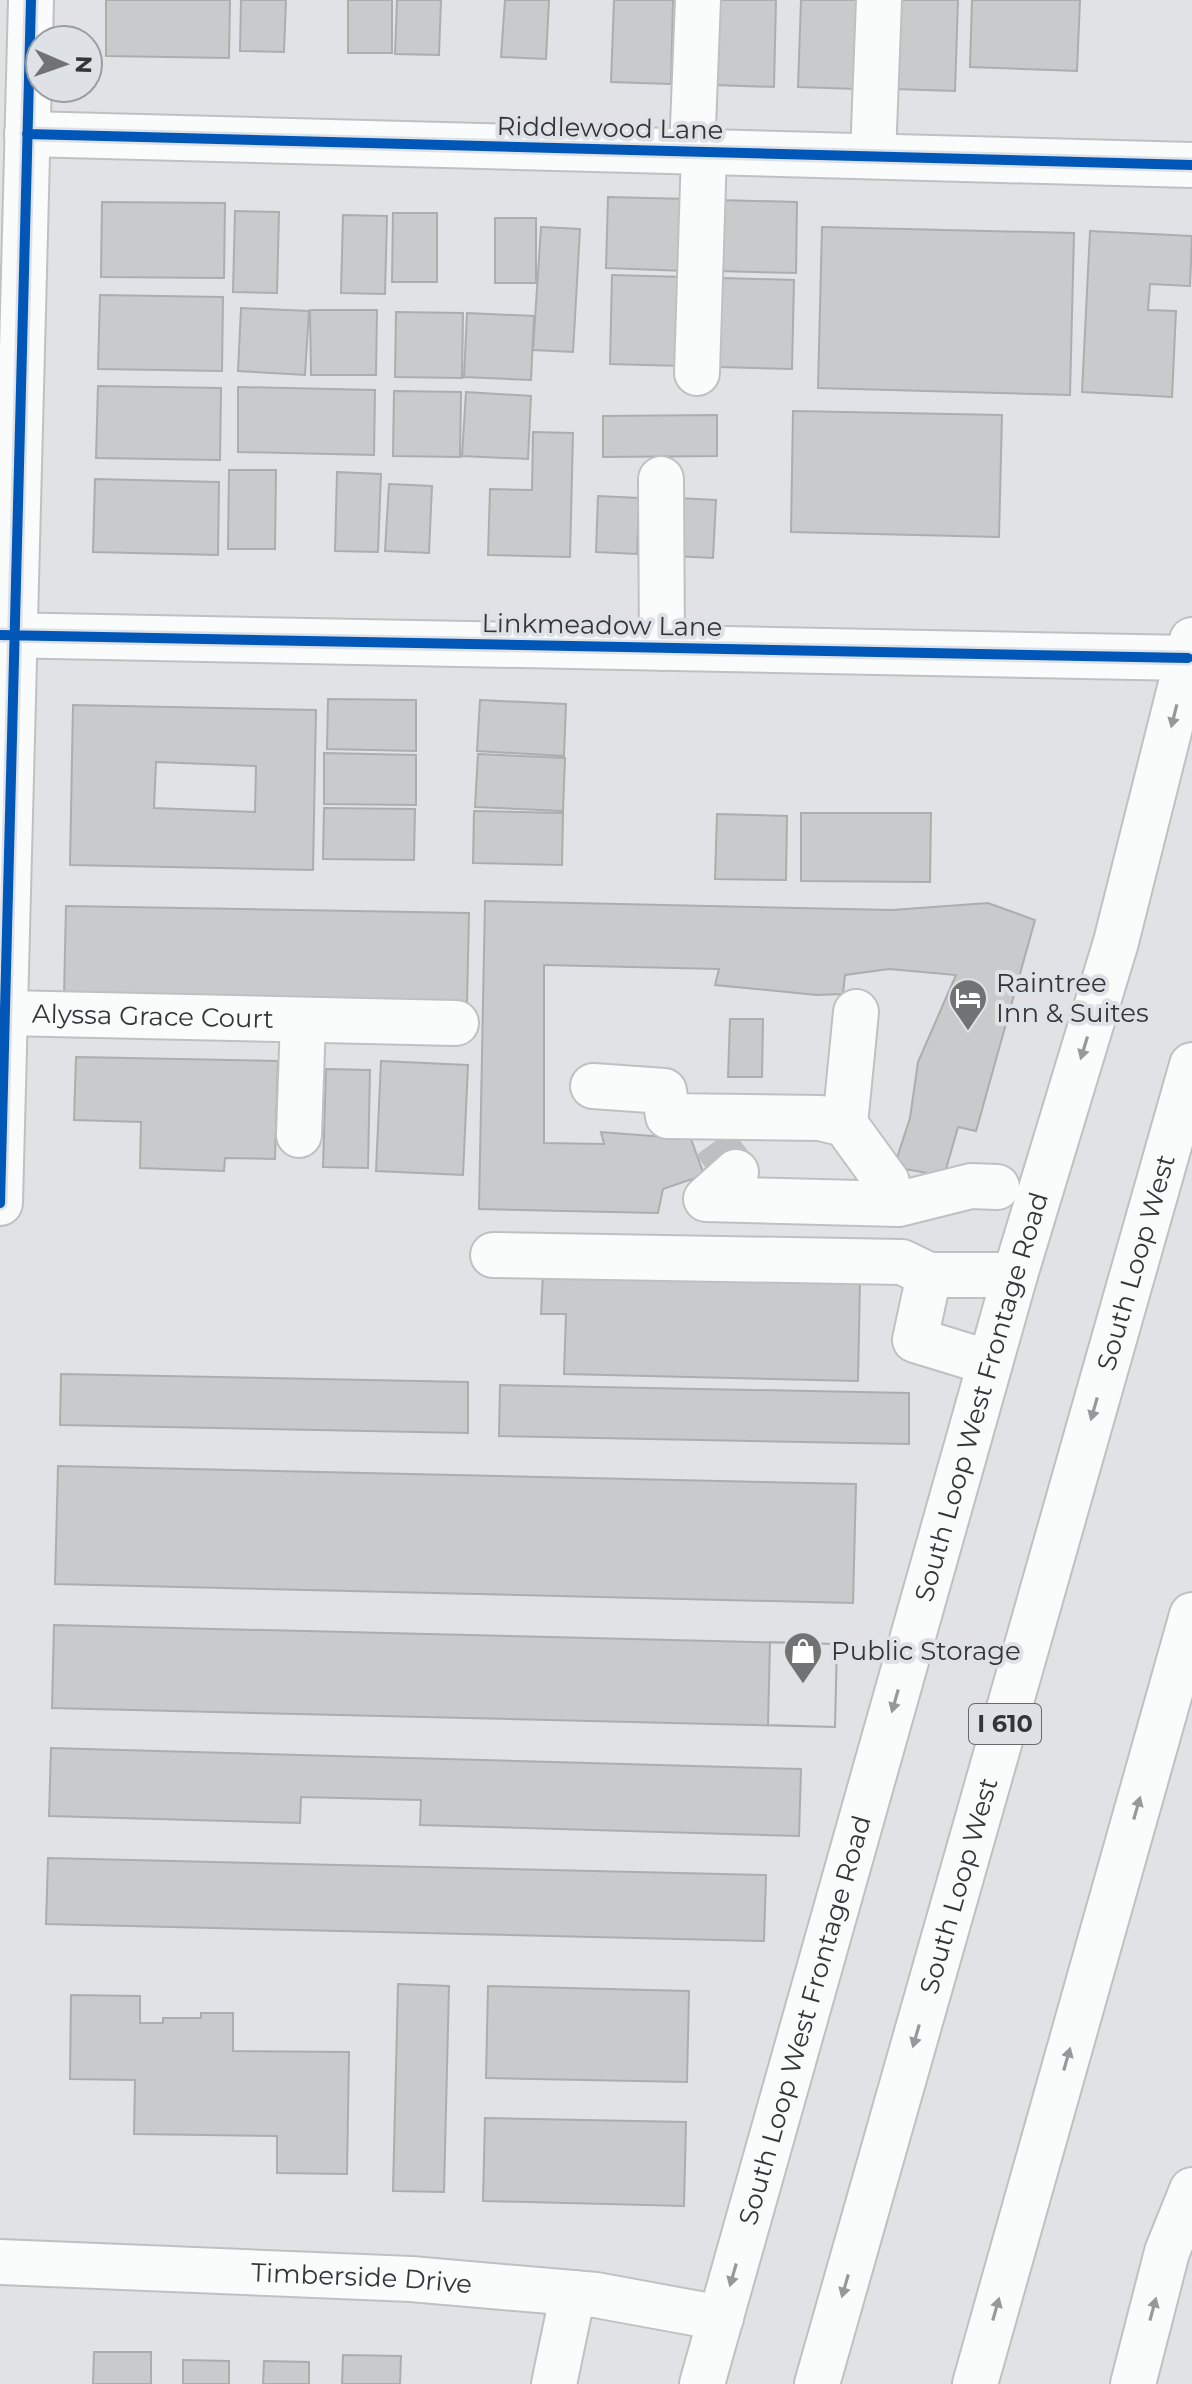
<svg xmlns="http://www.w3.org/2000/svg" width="1192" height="2384" font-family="Montserrat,sans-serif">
<rect width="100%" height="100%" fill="#e0e2e5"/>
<path fill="#c9cacc" stroke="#acadaf" stroke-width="2" fill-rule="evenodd" d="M106 0H230L229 58 106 56Z
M241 0H286L284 52 240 51Z
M348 0H392V53H348Z
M397 0H441L439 55 395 54Z
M505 0H549L546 59 501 57Z
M614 0H673L671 84 611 82Z
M717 0H776L774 87 714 85Z
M801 0H860L857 89 798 87Z
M899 0H958L955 91 895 89Z
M972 0H1080L1077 71 970 67Z
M608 197 687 199 685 271 606 268Z
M718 200 797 202 796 273 717 271Z
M102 202 225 203 224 278 101 277Z
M235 211 279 212 277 293 233 292Z
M393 213H437V282H392Z
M343 215 387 216 385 294 341 293Z
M495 218H536V283H495Z
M541 227 580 229 573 352 533 350Z
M822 227 1074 233 1070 395 818 388Z
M1090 231 1192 236 1190 286 1150 284 1148 310 1176 311 1172 397 1082 392Z
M612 275 684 277 682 366 610 364Z
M722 278 794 280 792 369 719 367Z
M100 295 223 297 222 371 98 369Z
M241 308 309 311 305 375 238 371Z
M310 310H377L376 375H311Z
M396 312 463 313 462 378 395 377Z
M467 313 534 316 531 380 464 377Z
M98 386 221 388 220 460 96 458Z
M238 387 375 390 374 455 238 452Z
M394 391 461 392 460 457 393 456Z
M466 392 531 396 528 459 462 456Z
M793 411 1002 415 999 537 791 532Z
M717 415V456L603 457V416Z
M533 432 573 433 570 557 488 555 490 489 532 490Z
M229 470H276L275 549H228Z
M337 472 381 474 378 552 335 551Z
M95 479 219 482 218 555 93 552Z
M389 484 432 486 429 553 385 551Z
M598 496 639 498 637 554 596 552Z
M677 498 716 500 713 558 674 556Z
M328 699 416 700V751L327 749Z
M480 700 566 704 564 756 477 751Z
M73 705 316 710 313 870 70 865ZM156 762 256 766 255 812 154 808Z
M324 753 416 755V805L324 804Z
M478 754 565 758 563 811 475 807Z
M324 808 415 809 414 860 323 859Z
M474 811 563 813 562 865 473 863Z
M801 813H931L930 882 801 881Z
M717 814 787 816 786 880 715 879Z
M485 901 892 910 988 903 1035 920 976 1131 958 1127 944 1176 894 1167 910 1118 918 1062 956 975 889 969 845 975 843 994 817 995 715 985 719 969 544 965V1143L604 1144 601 1132 691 1139 704 1175 663 1189 658 1213 479 1209Z
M66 906 469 913 467 1003 64 996Z
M730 1019H763L762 1077H728Z
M76 1057 278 1061 275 1159 225 1158 224 1171 140 1168 141 1122 74 1120Z
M381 1061 468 1065 463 1175 376 1171Z
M326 1069 370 1070 368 1168 323 1167Z
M543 1273 860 1281 858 1381 564 1374 566 1314H541Z
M61 1374 468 1382V1433L60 1425Z
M500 1385 909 1393V1444L499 1436Z
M58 1466 856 1484 853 1603 55 1584Z
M54 1625 837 1644 835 1727 52 1708Z
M770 1642 837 1644 835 1727 768 1725Z
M51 1748 801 1769 799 1836 420 1825 421 1800 301 1797 300 1823 49 1816Z
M48 1858 766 1875 764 1941 46 1924Z
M398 1984 449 1986 444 2192 393 2191Z
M488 1986 689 1991 687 2082 486 2078Z
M71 1995 140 1996V2023H163V2018H201V2013H233V2051L349 2052 347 2174 277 2173V2136L134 2134 135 2080 70 2079Z
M485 2118 686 2122 684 2206 483 2201Z
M94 2352H151V2384H93Z
M343 2355 401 2356 400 2384H342Z
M183 2360 229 2361V2384H183Z
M264 2361 309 2362V2384H263Z"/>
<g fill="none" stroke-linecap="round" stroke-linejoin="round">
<path stroke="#bebfc2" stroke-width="44" stroke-dasharray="44 22" stroke-linecap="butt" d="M714 1142 736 1172"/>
<g stroke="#bfc0c2" stroke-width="48">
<g id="minor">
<path d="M27 134 1192 165"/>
<path d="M692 152 698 0"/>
<path d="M873 156 879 0"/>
<path d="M697 373 704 152"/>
<path d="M661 479 662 648"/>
<path d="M0 635 1188 658"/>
<path id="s1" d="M5 1013 456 1023"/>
<path d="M593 1086 664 1091 668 1116 820 1118 845 1124 887 1182"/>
<path d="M845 1124 856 1012"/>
<path d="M299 1135 303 1020"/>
<path d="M736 1172 706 1199 899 1204 971 1186 997 1187"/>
<path d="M0 1203 31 0"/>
<path d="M493 1255 902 1262 929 1275"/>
<path d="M990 1363 915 1340 929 1275H1015"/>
<path id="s2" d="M0 2262 411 2279 596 2295 721 2318"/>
<path d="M554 2384 573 2293"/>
</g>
</g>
<g stroke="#bfc0c2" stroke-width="48">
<g id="major">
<path id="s3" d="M702 2384 1015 1275 1116 942 1192 640"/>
<path d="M1133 2384 1167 2252 1192 2190"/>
</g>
</g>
<g stroke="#bfc0c2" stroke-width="48">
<g id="highway">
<path id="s4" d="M817 2384 1192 1065"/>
<path d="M975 2384 1192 1615"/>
</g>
</g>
<use href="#minor" stroke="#fafbfb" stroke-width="44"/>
<use href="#major" stroke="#fafbfb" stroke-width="44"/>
<use href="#highway" stroke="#fafbfb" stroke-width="44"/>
<g stroke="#dee2e7" stroke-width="15">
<path id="cycleway" d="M27 134 1192 165
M0 635 1188 658
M0 1203 31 0"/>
</g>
<use href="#cycleway" stroke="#0057b8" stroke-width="10"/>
</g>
<defs><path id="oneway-solid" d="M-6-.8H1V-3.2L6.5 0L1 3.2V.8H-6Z" transform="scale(2)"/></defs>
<g fill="#979899">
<use href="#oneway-solid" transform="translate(1174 716) rotate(104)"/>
<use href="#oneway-solid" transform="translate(1084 1048) rotate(107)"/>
<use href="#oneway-solid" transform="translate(1094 1409) rotate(106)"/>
<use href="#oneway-solid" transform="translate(895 1701) rotate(106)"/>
<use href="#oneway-solid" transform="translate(1137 1808) rotate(-74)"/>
<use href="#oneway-solid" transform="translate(916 2036) rotate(106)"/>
<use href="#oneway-solid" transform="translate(1067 2059) rotate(-74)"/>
<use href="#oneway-solid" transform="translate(733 2275) rotate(106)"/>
<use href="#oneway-solid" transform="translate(845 2286) rotate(106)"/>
<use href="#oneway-solid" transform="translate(996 2309) rotate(-74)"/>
<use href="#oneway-solid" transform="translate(1153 2309) rotate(-75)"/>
</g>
<defs>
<g id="hotel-pin" transform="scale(2)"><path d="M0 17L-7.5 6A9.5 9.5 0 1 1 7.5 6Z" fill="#707274" stroke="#dee2e7"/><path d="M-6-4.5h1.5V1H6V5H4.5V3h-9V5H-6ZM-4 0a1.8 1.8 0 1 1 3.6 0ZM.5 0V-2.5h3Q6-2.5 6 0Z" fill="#fff"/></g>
<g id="shop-pin" transform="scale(2)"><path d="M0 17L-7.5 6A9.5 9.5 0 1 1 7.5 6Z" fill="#707274" stroke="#dee2e7"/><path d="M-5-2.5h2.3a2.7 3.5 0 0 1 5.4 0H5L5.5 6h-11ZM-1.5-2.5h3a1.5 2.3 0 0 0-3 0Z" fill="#fff"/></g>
</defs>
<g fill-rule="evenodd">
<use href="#hotel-pin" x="968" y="998"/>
<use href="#shop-pin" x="803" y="1651"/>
</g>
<g text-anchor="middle" stroke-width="8" stroke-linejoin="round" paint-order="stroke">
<rect fill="#dee2e7" stroke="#67696c" stroke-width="2" x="969" y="1704" width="72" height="40" rx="6"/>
<g font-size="24" font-weight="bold" fill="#343537">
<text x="1005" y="1732">I 610</text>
</g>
<g font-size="26" fill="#343537" stroke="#dee2e7">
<text transform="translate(610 128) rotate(1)" y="9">Riddlewood Lane</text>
<text transform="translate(602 625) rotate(1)" y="9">Linkmeadow Lane</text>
<text dy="9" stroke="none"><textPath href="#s1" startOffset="148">Alyssa Grace Court</textPath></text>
<text dy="9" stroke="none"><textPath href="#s4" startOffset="1166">South Loop West</textPath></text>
<text dy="9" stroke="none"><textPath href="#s3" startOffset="1026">South Loop West Frontage Road</textPath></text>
<text dy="9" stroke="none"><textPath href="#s4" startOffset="518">South Loop West</textPath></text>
<text dy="9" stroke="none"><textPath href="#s3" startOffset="378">South Loop West Frontage Road</textPath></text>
<text dy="9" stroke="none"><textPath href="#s2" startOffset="362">Timberside Drive</textPath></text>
</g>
<g font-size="26" fill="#343537" stroke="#dee2e7" text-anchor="start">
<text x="996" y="992">Raintree<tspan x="996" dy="30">Inn &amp; Suites</tspan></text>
<text x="831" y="1660">Public Storage</text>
</g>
</g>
<g transform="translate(64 64) rotate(92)"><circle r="38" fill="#dee2e7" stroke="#9a9da1" stroke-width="2"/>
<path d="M0-6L14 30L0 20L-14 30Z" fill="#707274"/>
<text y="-12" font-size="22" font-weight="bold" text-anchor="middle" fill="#343537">N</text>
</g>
</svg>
